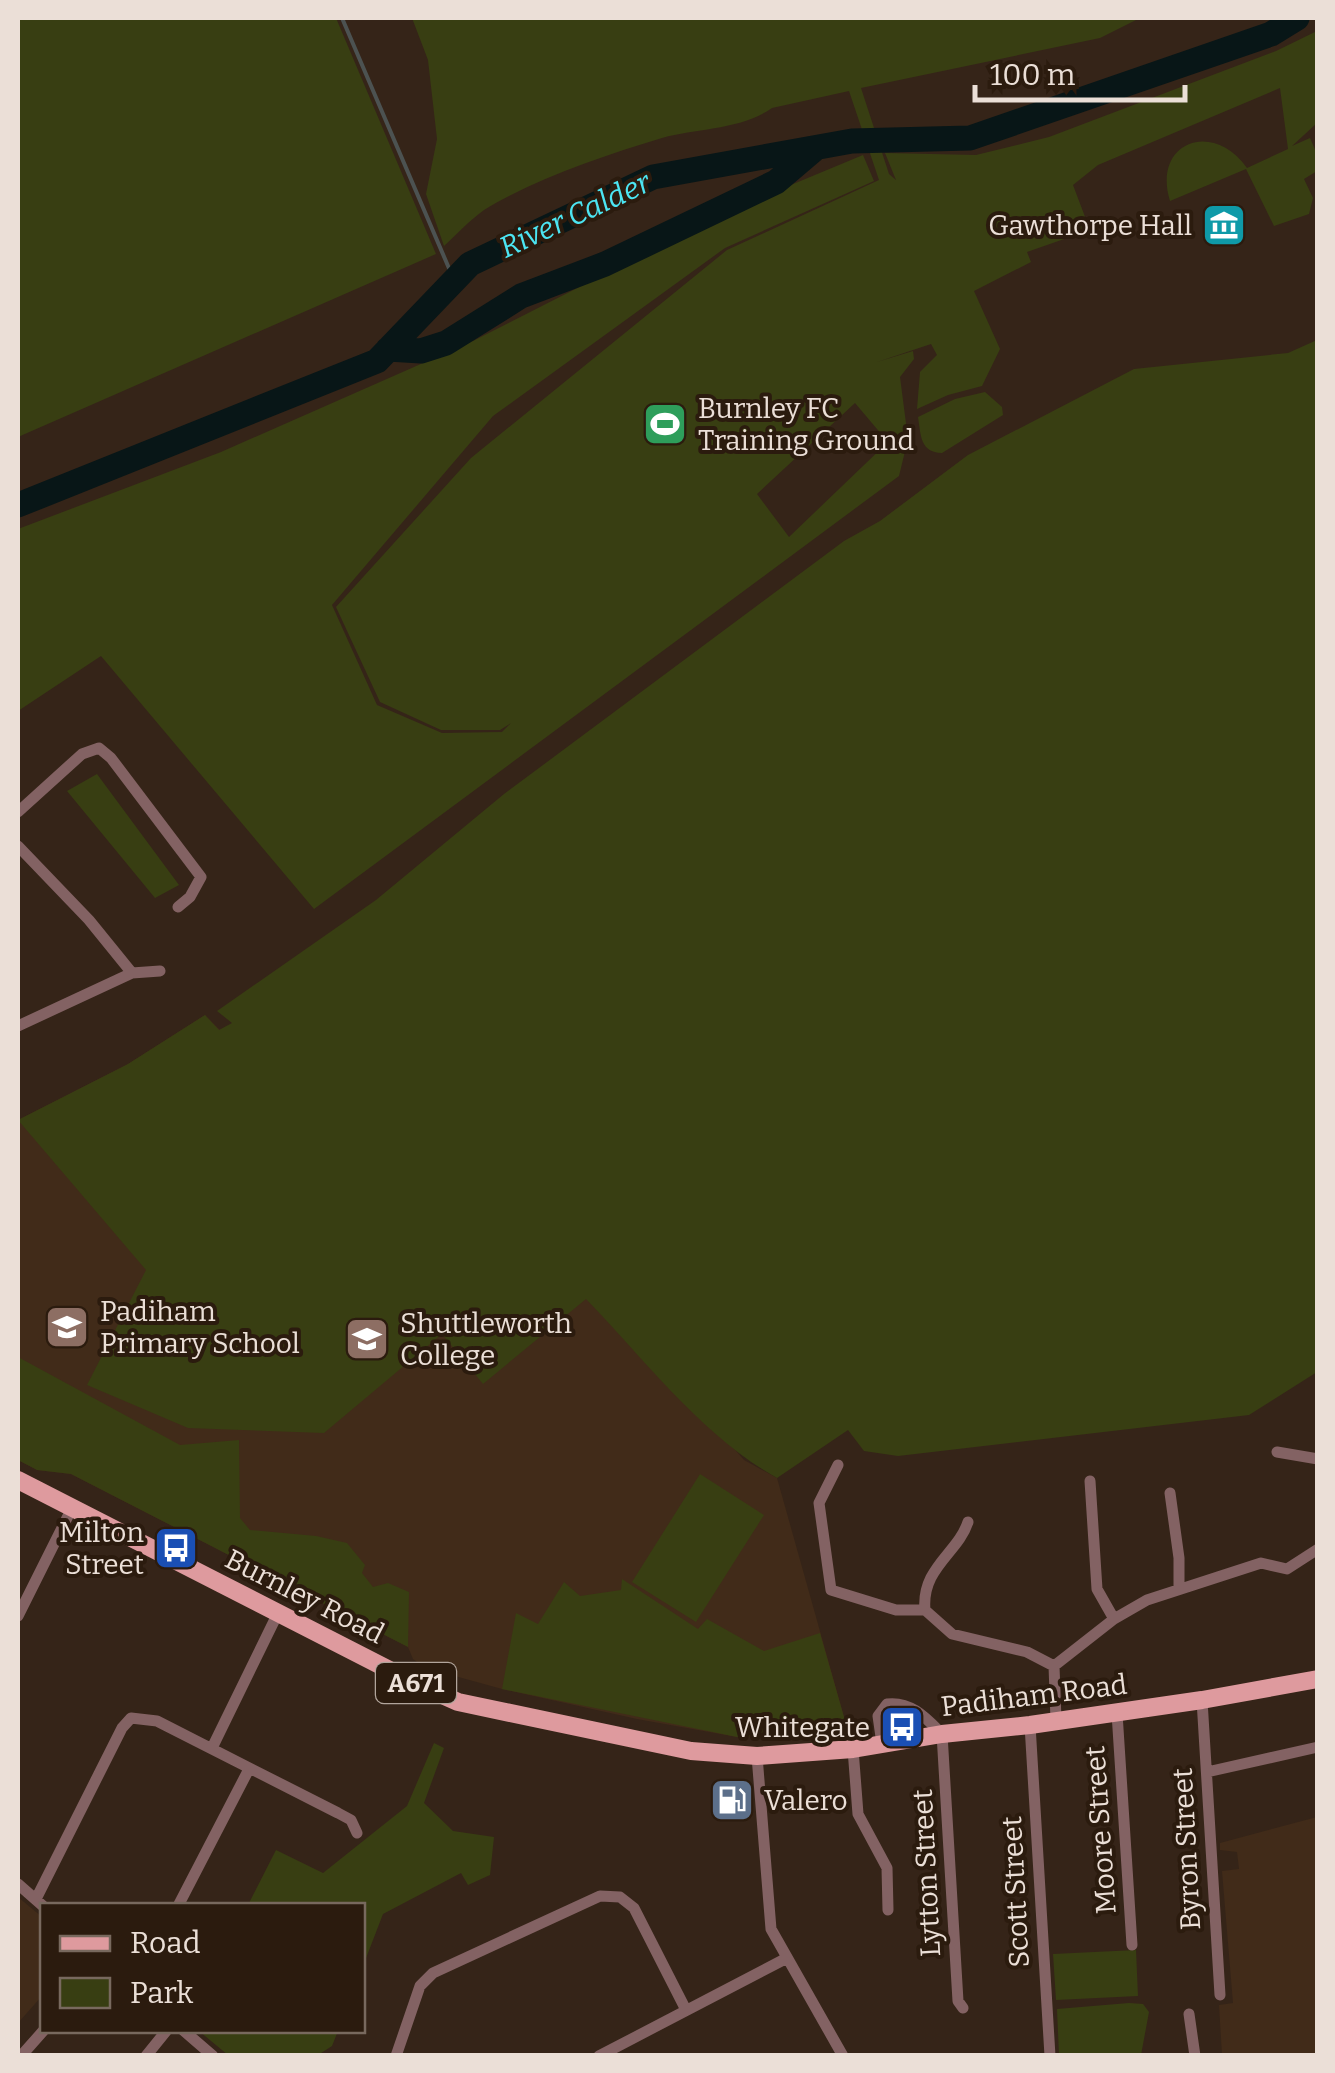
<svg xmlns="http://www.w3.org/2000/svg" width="1335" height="2073" font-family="Bitter,serif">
<rect width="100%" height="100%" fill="#352418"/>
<path fill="#412b19" d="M324 974 744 1460 777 1478 848 1731 737 1737 637 1719 502 1689 444 1673 421 1665 413 1659 408 1647 71 1474 37 1470 18 1460V1120L128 1064 205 1015 220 1030Z
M1317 1817V2055H1222L1219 2005 1233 2003 1222 1871 1239 1869 1237 1852 1220 1850V1843Z
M18 1897 42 1917V1996L18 2023Z"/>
<path fill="#383e12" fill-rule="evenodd" d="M18 18H336L436 254 18 437Z
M412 18H1140L1100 38 861 88 889 174 896 180 885 153 976 155 1049 137 1276 51 1317 31V123L1292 146 1310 138 1317 154V171L1304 179 1313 198 1309 214 1274 226 1246 169 1170 201C1152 143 1212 119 1247 168L1288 149 1280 88 1098 165 1073 185 1090 230 1027 252 1031 262 974 291 1000 349 982 386 948 395 917 409 920 372 937 355 931 344 877 362 913 351 914 359 900 377 908 439 899 476 314 909 101 656 18 711V529L221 452 473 341 733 209 863 155 874 181 725 248 493 416 332 605 377 705 442 733 502 732 511 723 500 730H441L380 702 336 607 471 458 727 250 879 180 849 91 772 108C741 130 698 128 662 138 605 155 535 179 484 210 470 220 457 234 444 246L426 194 437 139 428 60ZM855 403 888 442 789 537 757 494Z
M1317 340V1372L1249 1415 898 1456 864 1451 848 1430 777 1478C702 1436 646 1361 586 1299L483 1384 442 1334 324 1433 188 1428 87 1385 146 1270 18 1120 128 1064 205 1015 219 1030 232 1023 217 1011 376 900 504 794 844 541 880 521 968 455 1134 369 1288 353Z
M985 392 1002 407 1003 415 942 453C920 452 921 436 918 417L955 399Z
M97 774 179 885 155 898 67 791Z
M18 1357 180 1445 239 1440 240 1518 250 1530 316 1536 347 1543 365 1565 362 1573 373 1587 388 1583 409 1592 408 1647 71 1474 37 1470 18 1460Z
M700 1474 764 1515 696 1622 632 1582Z
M622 1579 698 1629 707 1619 764 1651 820 1633 848 1731 737 1737 502 1689 516 1613 538 1624 564 1582 580 1596 621 1590Z
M434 1743 444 1748 424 1803 453 1831 494 1837 490 1875 468 1885 461 1873 383 1914 363 1966 362 1906 248 1905 276 1850 323 1873 407 1806Z
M1136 1950 1138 1996 1056 2000 1053 1954Z
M1129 2003 1143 2004 1149 2012 1141 2055H1059L1057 2009Z
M199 2031H338L332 2046 318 2055H228Z"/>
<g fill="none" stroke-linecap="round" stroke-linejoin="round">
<path stroke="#4c5251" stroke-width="4" d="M342 18 454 280"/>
<path stroke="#081617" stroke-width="25" d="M388 349 421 351 446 343 521 296 605 264 776 182 816 148
M18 505 377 361 470 264 653 177 852 141 970 138 1271 34 1297 18"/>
<path stroke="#836263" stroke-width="11" d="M18 812 82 754 99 748 111 758 201 877 190 897 178 907
M18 846 89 920 132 973
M18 1026 132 973 160 971
M1277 1452 1318 1459
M838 1465 819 1503 831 1590 896 1610H925
M1090 1481 1097 1589 1114 1619
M1170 1493 1179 1558V1587
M925 1610 952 1634 1027 1652 1054 1666
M925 1610C921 1568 958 1553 968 1522
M18 1616 73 1506
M1202 1700 1220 1995
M1117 1713 1132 1945
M1056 1720 1054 1666 1114 1619 1147 1600 1261 1563 1287 1569 1318 1549
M1030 1725 1050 2056
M882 1744 878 1716 887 1704C911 1701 926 1718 942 1734L958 2001 963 2008
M212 1748 278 1613
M853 1749 858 1814 887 1868 888 1910
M757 1756 771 1929 843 2056
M1207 1772 1318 1747
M18 1884 43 1906
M36 1899 122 1728 131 1718 157 1721 338 1813 351 1820 357 1833
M178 1906 249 1769
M1189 2014 1195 2056
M183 2030 213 2056
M21 2056 44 2030
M146 2056 167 2030
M396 2056 420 1986 433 1973 600 1896 620 1897 634 1908 686 2010
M599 2056 787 1958"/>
<path stroke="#de9a9e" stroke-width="18" d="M18 1480 411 1681 458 1702 691 1751 757 1756 853 1749 942 1734 1030 1725 1202 1700 1318 1679"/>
</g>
<defs>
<g id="museum-square" transform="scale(2.25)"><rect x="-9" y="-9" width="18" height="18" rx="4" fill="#0f9aa8" stroke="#2b1b0e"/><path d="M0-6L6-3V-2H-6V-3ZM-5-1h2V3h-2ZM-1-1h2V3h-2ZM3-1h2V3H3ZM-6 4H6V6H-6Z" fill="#fff"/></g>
<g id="stadium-square" transform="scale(2.25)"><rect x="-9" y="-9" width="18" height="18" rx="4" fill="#2e9e5b" stroke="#2b1b0e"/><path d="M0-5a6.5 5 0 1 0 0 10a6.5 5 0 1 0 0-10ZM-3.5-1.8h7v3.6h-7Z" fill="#fff"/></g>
<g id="school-square" transform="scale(2.25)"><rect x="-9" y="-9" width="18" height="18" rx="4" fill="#8d6e63" stroke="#2b1b0e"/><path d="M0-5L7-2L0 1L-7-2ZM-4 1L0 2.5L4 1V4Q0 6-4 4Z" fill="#fff"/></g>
<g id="bus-square" transform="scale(2.25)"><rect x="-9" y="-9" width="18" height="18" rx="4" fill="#1a4fb4" stroke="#2b1b0e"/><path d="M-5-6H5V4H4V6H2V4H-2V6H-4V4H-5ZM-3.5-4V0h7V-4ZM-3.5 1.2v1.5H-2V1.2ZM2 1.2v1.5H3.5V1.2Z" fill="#fff"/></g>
<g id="fuel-square" transform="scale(2.25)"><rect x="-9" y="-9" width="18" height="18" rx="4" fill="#5c6f8a" stroke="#2b1b0e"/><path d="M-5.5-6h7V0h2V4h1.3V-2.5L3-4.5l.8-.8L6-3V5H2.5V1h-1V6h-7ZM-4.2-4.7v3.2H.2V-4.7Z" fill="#fff"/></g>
</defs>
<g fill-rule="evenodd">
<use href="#museum-square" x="1224" y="225"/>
<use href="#stadium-square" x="665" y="424"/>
<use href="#school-square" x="67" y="1327"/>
<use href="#school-square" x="367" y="1339"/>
<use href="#bus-square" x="176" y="1548"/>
<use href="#bus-square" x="902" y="1727"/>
<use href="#fuel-square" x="732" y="1800"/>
</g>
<g text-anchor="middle" stroke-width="8" stroke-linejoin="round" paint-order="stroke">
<rect fill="#2b1b0e" stroke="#b1a49b" stroke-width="2.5" x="376" y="1663" width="80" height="40" rx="8"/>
<g font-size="25" font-weight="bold" fill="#ebdfd7">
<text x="416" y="1692">A671</text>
</g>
<g font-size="28" fill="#ebdfd7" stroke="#2b1b0e" text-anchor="start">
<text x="1192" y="235" text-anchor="end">Gawthorpe Hall</text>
<text x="698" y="418">Burnley FC<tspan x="698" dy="32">Training Ground</tspan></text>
<text x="100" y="1321">Padiham<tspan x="100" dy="32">Primary School</tspan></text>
<text x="400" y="1333">Shuttleworth<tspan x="400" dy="32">College</tspan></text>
<text x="144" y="1542" text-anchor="end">Milton<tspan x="144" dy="32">Street</tspan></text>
<text x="870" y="1737" text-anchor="end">Whitegate</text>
<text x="764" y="1810">Valero</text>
</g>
<g font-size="28" fill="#ebdfd7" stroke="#2b1b0e">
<text transform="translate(305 1596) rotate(27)" y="10">Burnley Road</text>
<text transform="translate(1034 1695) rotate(-7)" y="10">Padiham Road</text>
<text transform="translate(1100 1830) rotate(-94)" y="10">Moore Street</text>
<text transform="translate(1186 1849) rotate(-93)" y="10">Byron Street</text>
<text transform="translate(926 1873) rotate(-93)" y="10">Lytton Street</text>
<text transform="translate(1015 1892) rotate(-93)" y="10">Scott Street</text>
</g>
<g font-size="30" font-style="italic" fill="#4ce5f2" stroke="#2b1b0e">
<text transform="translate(575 215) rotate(-25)" y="10">River Calder</text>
</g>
</g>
<rect width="1335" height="2073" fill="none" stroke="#ebdfd7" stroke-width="40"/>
<rect x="40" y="1903" width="325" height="130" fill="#2b1b0e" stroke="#78695e" stroke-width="2.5"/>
<rect x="60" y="1936" width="50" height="15" fill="#de9a9e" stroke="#78695e" stroke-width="2.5"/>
<text x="130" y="1953" font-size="30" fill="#ebdfd7">Road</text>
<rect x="60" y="1978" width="50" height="30" fill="#383e12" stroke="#78695e" stroke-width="2.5"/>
<text x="130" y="2003" font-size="30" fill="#ebdfd7">Park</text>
<path d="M975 85v15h210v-15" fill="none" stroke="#ebdfd7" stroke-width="5"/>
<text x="990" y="85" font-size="30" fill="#ebdfd7" stroke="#2b1b0e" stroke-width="8" paint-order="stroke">100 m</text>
</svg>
